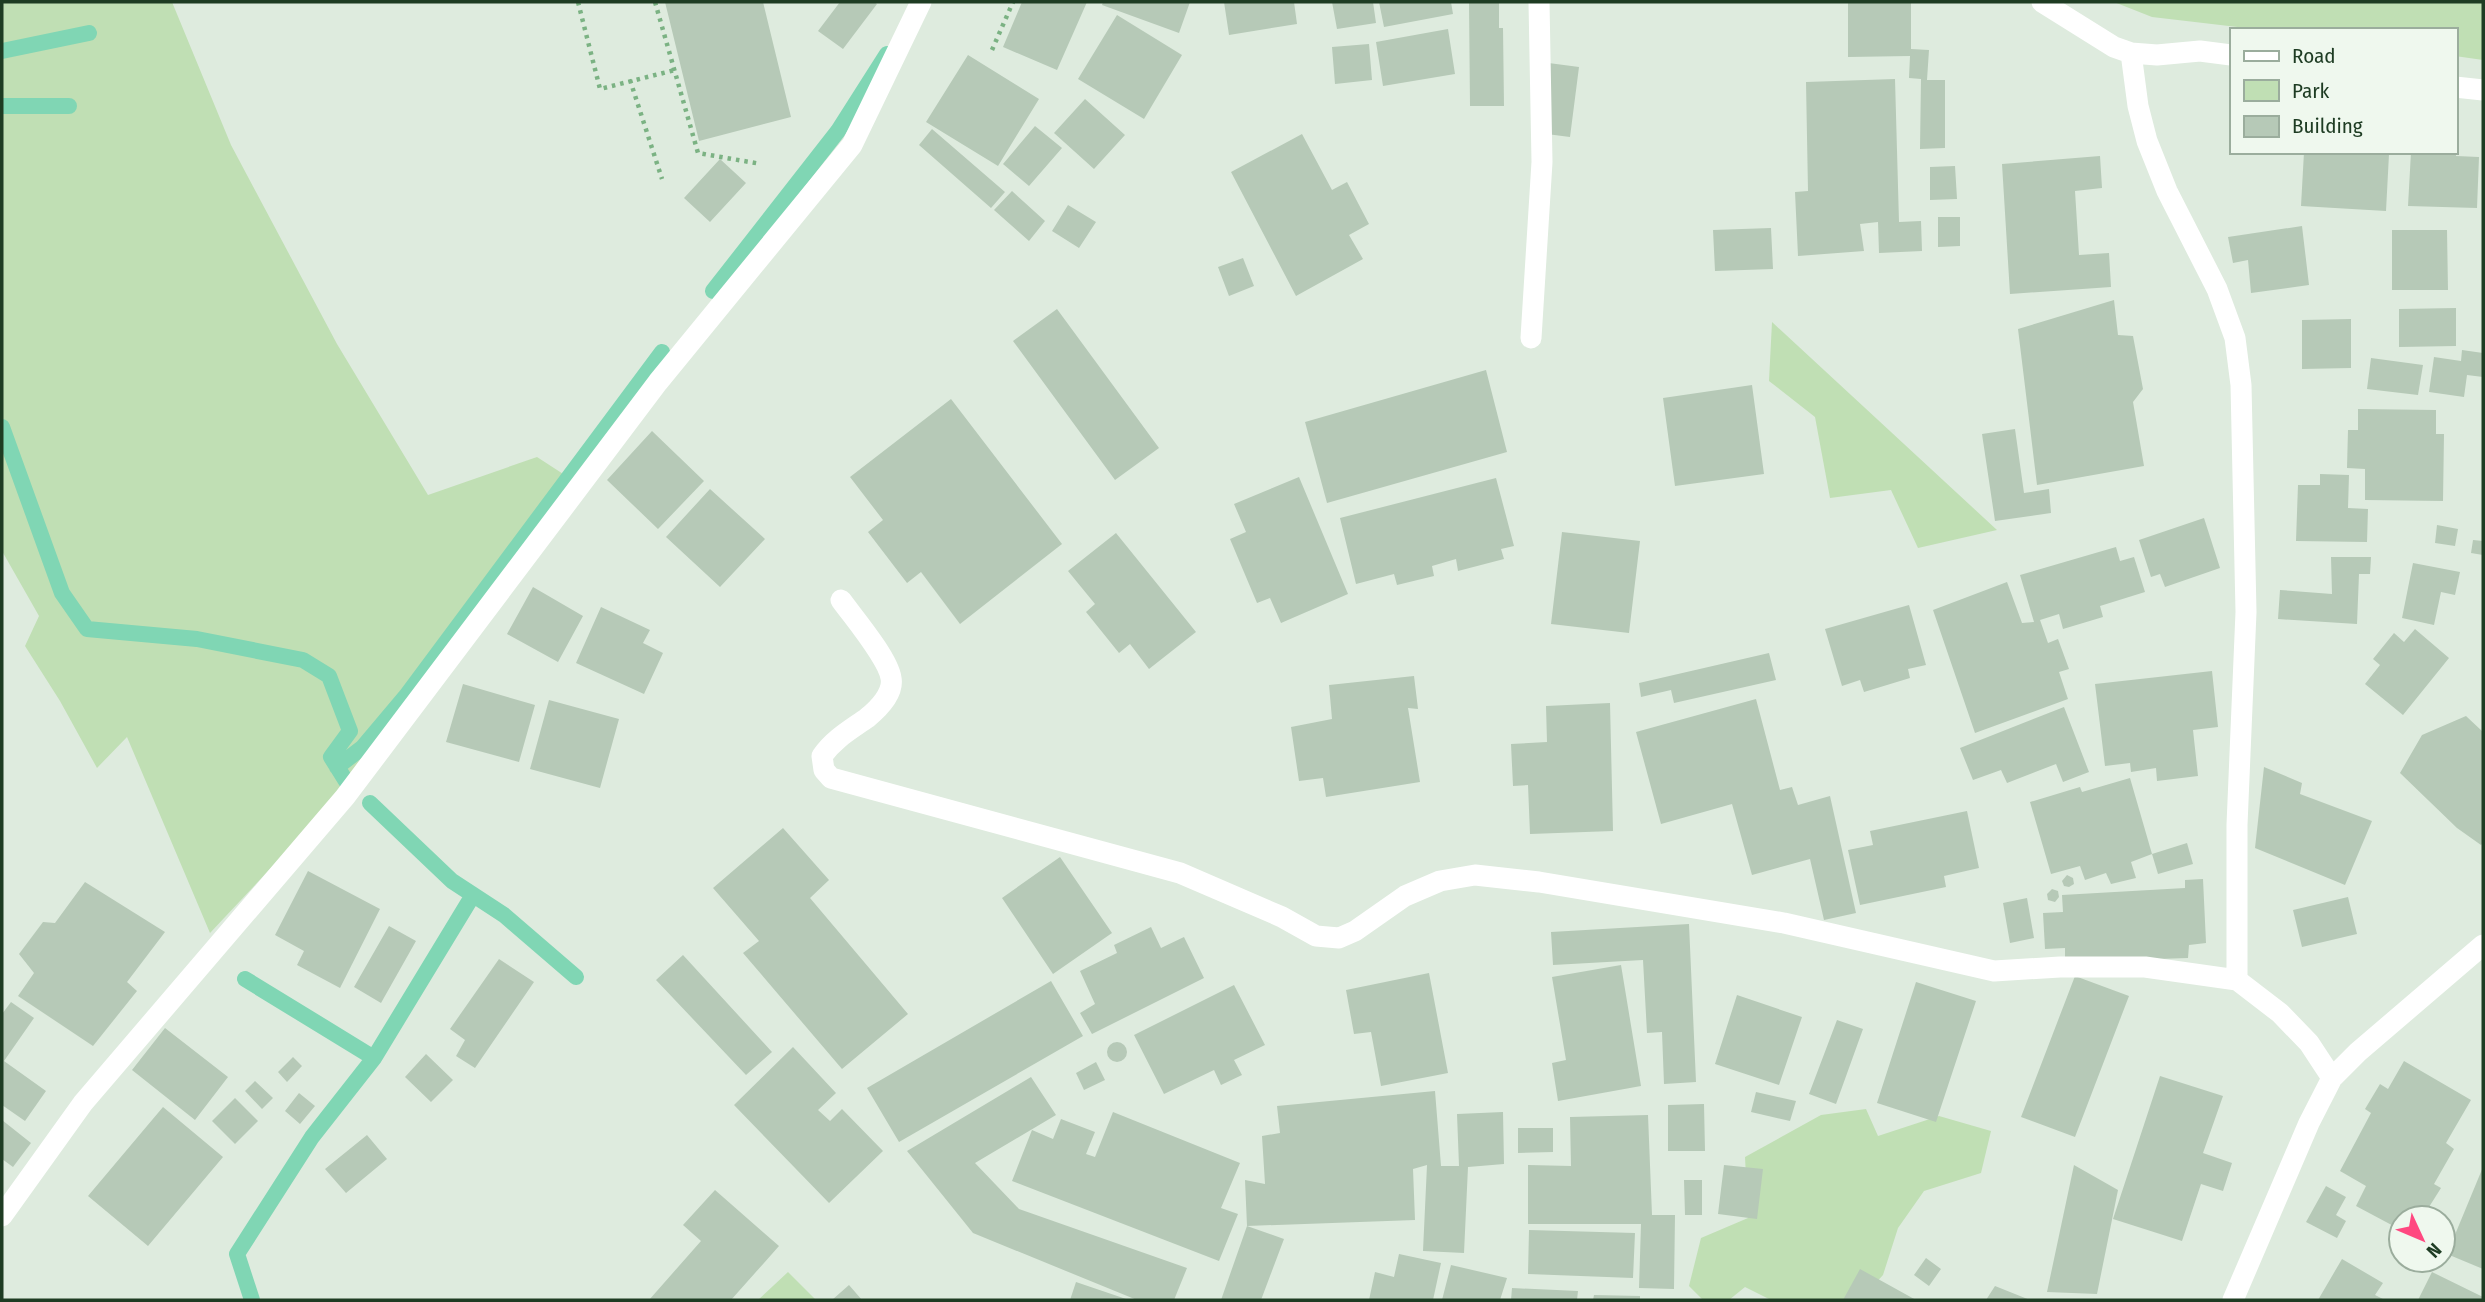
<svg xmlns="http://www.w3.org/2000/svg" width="2485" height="1302" font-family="'Fira Sans Condensed',sans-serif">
<rect width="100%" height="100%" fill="#deebde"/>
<path fill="#c0dfb4" d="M2 2H172L231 145 337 344 428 495 537 457 574 481 366 760 299 838 210 933 127 737 97 768 60 701 25 646 39 616 2 551Z
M2114 2H2483V60L2455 56V30H2263L2152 17Z
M1772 322 1997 530 1918 548 1891 490 1830 498 1815 417 1769 381Z
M1866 1109 1878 1136 1939 1116 1991 1131 1981 1173 1924 1191 1898 1228 1883 1275 1860 1300H1771L1745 1287 1729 1300H1703L1689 1286 1701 1238 1748 1218 1745 1157 1821 1115Z
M788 1272 816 1300H758Z"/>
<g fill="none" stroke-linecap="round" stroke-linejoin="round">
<path stroke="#80d6b4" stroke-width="16" d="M2 51 89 33
M2 106H69
M713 291 838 131 887 54
M2 427 62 593 87 629 197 639 303 660 329 676 350 731 331 757 346 781
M337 767 363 747 406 696 662 352
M370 803 452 881 504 915 576 977
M245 979 374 1058
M252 1300 237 1254 312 1137 374 1058 473 895"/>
</g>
<path fill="#b6c9b7" d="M665 2H763L791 117 699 141Z
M840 2H874L877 4 843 49 818 31Z
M1022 2H1087L1057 70 1003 47Z
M1103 2H1190L1179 33 1102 5Z
M1224 2H1294L1297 24 1229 35Z
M1332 2H1373L1376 23 1337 29Z
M1379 2H1451L1453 14 1384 27Z
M1469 2H1499V28H1503L1504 106H1470Z
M1848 2H1911V49L1929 50 1927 80H1945V148L1920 149 1921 79 1909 78 1910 56 1848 57Z
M1117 15 1182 55 1144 119 1078 79Z
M1448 29 1455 74 1383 86 1376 42Z
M1369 44 1372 80 1335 84 1332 47Z
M968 55 1039 99 998 166 926 122Z
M1541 62 1579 67 1570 137 1531 132Z
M1895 79 1899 222 1921 221 1922 251 1879 253 1878 222 1860 224 1864 251 1798 256 1795 192 1808 191 1806 82Z
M1085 99 1125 135 1094 169 1054 133Z
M1035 126 1062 148 1029 186 1003 164Z
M932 129 1005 192 991 208 919 145Z
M1302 134 1332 190 1347 182 1369 224 1349 235 1363 259 1296 296 1231 172Z
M2304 152 2389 154 2386 211 2301 206Z
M2411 152H2456V156L2479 157 2477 208 2408 206Z
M2100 156 2102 188 2075 191 2079 255 2109 253 2111 287 2010 294 2002 164Z
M720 159 746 183 710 222 684 198Z
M1955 166 1957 199 1930 200V167Z
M1012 191 1045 221 1029 241 994 210Z
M1068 205 1096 222 1079 248 1052 231Z
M1938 217H1960V246L1938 247Z
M2302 226 2309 285 2251 293 2248 260 2233 263 2228 237Z
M1771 228 1773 269 1715 271 1713 230Z
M2392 230H2447L2448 290H2392Z
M1243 258 1254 286 1229 296 1218 267Z
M2114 300 2118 335 2133 336 2143 389 2133 402 2144 466 2037 485 2018 329Z
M2456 308V346L2399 347V309Z
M1057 309 1159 448 1115 480 1013 341Z
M2351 319V368L2302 369V320Z
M2462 350 2483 353V377L2467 375 2464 397 2429 392 2434 357 2461 361Z
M2371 358 2423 365 2418 395 2367 389Z
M1486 370 1507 452 1327 503 1305 422Z
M1752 385 1764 474 1675 486 1663 398Z
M951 399 1062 544 960 624 921 572 907 583 868 532 883 520 850 477Z
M2358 409 2436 410V434H2444L2443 501 2365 500V469L2347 468 2348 430H2358Z
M2015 429 2024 493 2049 489 2051 513 1995 521 1982 434Z
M652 431 704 481 658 529 607 480Z
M2320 474 2349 475 2348 508 2368 509 2367 542 2296 541 2298 485H2320Z
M1299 477 1348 594 1281 623 1270 598 1257 603 1230 539 1246 532 1234 504Z
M1496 478 1514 546 1501 549 1504 559 1458 571 1456 559 1432 566 1434 576 1397 585 1394 574 1356 584 1340 518Z
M710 489 765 539 720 587 666 537Z
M2204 518 2220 568 2165 587 2160 574 2151 577 2139 540Z
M2437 525 2458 529 2455 546 2435 543Z
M1562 532 1640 541 1629 633 1551 624Z
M1116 533 1196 632 1149 669 1130 644 1119 653 1086 612 1095 604 1068 571Z
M2473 540 2483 541V555L2471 553Z
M2116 547 2120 561 2134 557 2145 592 2100 606 2103 617 2063 629 2059 614 2040 620 2048 643 2058 639 2069 669 2059 672 2068 699 1975 733 1933 610 2007 582 2022 623 2034 622 2020 575Z
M2331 557H2371L2370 574H2359L2357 624 2278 619 2280 590 2332 594Z
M2413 563 2460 572 2455 595 2441 592 2434 625 2402 618Z
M533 587 583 616 558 662 507 634Z
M1909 605 1926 665 1908 669 1910 678 1864 692 1860 680 1842 686 1825 629Z
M601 607 650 630 643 643 663 653 644 694 576 663Z
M2415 629 2449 658 2403 715 2365 684 2380 665 2373 659 2394 633 2404 642Z
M1769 653 1776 680 1674 703 1671 690 1641 697 1639 683Z
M2212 671 2218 727 2193 730 2198 776 2157 781 2156 768 2131 772 2130 763 2105 766 2095 684Z
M1414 676 1418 709 1408 708 1420 782 1326 797 1323 778 1299 781 1291 727 1332 719 1329 685Z
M463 684 535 705 519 762 446 742Z
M1756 699 1780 790 1792 787 1798 805 1830 796 1856 913 1824 920 1810 859 1752 875 1732 804 1661 824 1636 732Z
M549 700 619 719 600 788 530 769Z
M1610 703 1613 831 1530 834 1528 785 1513 786 1511 744 1547 742 1546 706Z
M2064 707 2089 772 2063 782 2056 764 2007 783 2001 770 1973 780 1960 748Z
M2466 716 2483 732V843L2481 845 2457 828 2400 773 2422 735Z
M2264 767 2302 783 2300 794 2372 821 2345 885 2255 848Z
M2130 778 2152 854 2131 862 2136 878 2111 884 2106 873 2085 880 2080 866 2051 874 2030 802 2080 787 2082 792Z
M1967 811 1979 868 1944 876 1946 887 1860 905 1848 850 1873 845 1870 831Z
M783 828 829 880 810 898 908 1014 842 1069 743 953 759 941 713 888Z
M2187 843 2193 864 2158 874 2152 854Z
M1060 857 1112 933 1053 974 1002 898Z
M308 871 380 909 340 988 297 965 304 951 275 935Z
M2067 875 2073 878 2074 884 2069 887 2064 886 2062 881Z
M2203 879 2206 943 2189 945 2188 958 2065 962V948L2045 949 2043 913 2063 912 2062 895 2185 888V880Z
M85 882 165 932 127 982 137 991 93 1046 18 996 34 973 19 954 43 922 55 923Z
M2052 889 2058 891 2059 897 2055 902 2048 900 2047 894Z
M2348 897 2357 934 2302 947 2293 910Z
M2027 898 2034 938 2010 943 2003 903Z
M1689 924 1696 1082 1664 1084 1662 1032 1647 1033 1643 960 1553 965 1551 932Z
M389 926 416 941 381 1003 354 987Z
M1151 927 1161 948 1184 937 1204 978 1092 1034 1080 1013 1095 1004 1080 971 1117 953 1114 945Z
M683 955 772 1052 746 1075 656 980Z
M499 959 534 982 475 1068 456 1056 465 1040 450 1029Z
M1621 965 1641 1086 1558 1101 1552 1063 1566 1060 1552 977Z
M1429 973 1448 1073 1381 1086 1371 1032 1354 1034 1346 990Z
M2075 976 2129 996 2075 1137 2021 1117Z
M1051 981 1083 1036 899 1142 867 1088Z
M1916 982 1976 1001 1936 1122 1877 1103Z
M1234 985 1265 1045 1234 1060 1242 1075 1221 1085 1214 1070 1164 1094 1134 1035Z
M1737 995 1802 1017 1779 1085 1715 1064Z
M11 1002 34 1018 4 1061 46 1091 25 1121 2 1105V1014Z
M1837 1020 1863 1029 1836 1104 1809 1094Z
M165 1028 228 1077 195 1120 132 1070Z
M1107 1052a10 10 0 1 1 20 0a10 10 0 1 1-20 0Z
M793 1047 836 1093 818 1110 830 1121 842 1109 883 1151 829 1203 734 1105Z
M426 1054 453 1080 431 1102 405 1077Z
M293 1057 302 1066 287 1082 278 1072Z
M2404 1061 2471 1100 2446 1143 2454 1149 2434 1184 2441 1188 2429 1207 2439 1212 2436 1218H2401V1230L2356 1206 2366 1186 2340 1171 2371 1113 2365 1109 2380 1084 2388 1089Z
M1096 1062 1105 1080 1084 1090 1076 1073Z
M2160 1076 2223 1096 2203 1153 2232 1163 2223 1191 2201 1184 2182 1241 2113 1219Z
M1031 1077 1056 1115 975 1163 1019 1209 1187 1268 1174 1300H1137L973 1233 907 1151Z
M255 1081 273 1098 262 1109 245 1091Z
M1435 1091 1441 1166H1459L1457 1114 1503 1112 1504 1164 1468 1167 1464 1253 1423 1251 1427 1165 1413 1169 1415 1220 1247 1226 1245 1180 1265 1184 1262 1136 1280 1133 1277 1106Z
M1756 1092 1796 1101 1790 1121 1751 1112Z
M299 1093 315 1106 300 1124 285 1111Z
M235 1098 258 1121 235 1144 212 1121Z
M1704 1104 1705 1151H1668V1105Z
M163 1107 223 1157 148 1246 88 1196Z
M1113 1112 1240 1163 1221 1208 1238 1214 1219 1261 1012 1181 1032 1130 1053 1139 1061 1119 1095 1132 1086 1154 1095 1157Z
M1648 1115 1652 1215H1675L1674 1289 1639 1288 1641 1224H1528V1165L1571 1166 1570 1117Z
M2 1120 31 1143 13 1167 2 1159Z
M1518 1128H1553V1152L1518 1153Z
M367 1135 387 1159 346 1193 325 1169Z
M1724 1165 1763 1169 1757 1219 1718 1214Z
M2074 1165 2118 1190 2097 1294 2047 1292Z
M2483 1167V1269L2447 1254Z
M1684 1180H1702V1215H1685Z
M2326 1186 2346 1197 2336 1215 2346 1221 2337 1238 2306 1222Z
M715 1190 779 1246 731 1300H649L701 1241 683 1225Z
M1247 1226 1284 1239 1261 1300H1221Z
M1529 1230 1635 1233 1633 1278 1528 1274Z
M1399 1254 1441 1263 1433 1300H1369L1375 1272 1394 1277Z
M1926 1258 1941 1269 1929 1286 1914 1275Z
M2342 1259 2383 1283 2375 1295 2385 1300H2318Z
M1451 1265 1507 1278 1500 1300H1442Z
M1860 1269 1916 1300H1843Z
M2432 1272 2483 1297V1300H2418Z
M1076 1282 1129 1300H1070Z
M849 1285 862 1300H832Z
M1995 1286 2030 1300H1986Z
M1512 1288 1578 1291 1577 1300H1511Z
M1594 1295 1640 1296V1300H1593Z"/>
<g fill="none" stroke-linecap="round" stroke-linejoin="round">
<path stroke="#7bb283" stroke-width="4.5" stroke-dasharray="3.5 5" stroke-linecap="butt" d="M578 2 600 89 675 70
M655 2 698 153 761 164
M992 50 1013 2
M630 80 662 179"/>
<path stroke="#fff" stroke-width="21" d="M2042 2 2114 47 2131 53 2157 55 2200 51 2231 55
M2131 53 2138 106 2147 141 2167 191 2217 289 2235 338 2241 385 2246 612 2237 825V980
M2455 87 2483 90
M1531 338 1542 162 1539 2
M841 600C854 618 888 658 891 678 894 693 878 709 867 718 850 730 834 739 822 756L824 770 831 778 1180 873 1282 917 1316 936 1339 938 1355 931 1405 896 1440 881 1475 875 1539 882 1784 923 1994 971 2060 967H2145L2237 980 2280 1013 2309 1043 2332 1078
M2 1216 83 1103 345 797 658 382 852 145 921 2
M2233 1300 2309 1123 2332 1078 2358 1052 2483 945"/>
</g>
<rect width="2485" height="1302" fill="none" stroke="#1e3c23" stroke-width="7"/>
<rect x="2230" y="28" width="228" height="126" fill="#eff8ee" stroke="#9bad9d" stroke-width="2"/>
<rect x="2244" y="51" width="35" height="10" fill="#ffffff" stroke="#9bad9d" stroke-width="2"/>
<text x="2292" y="63" font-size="21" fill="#1e3c23">Road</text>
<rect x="2244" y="80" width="35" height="21" fill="#c0dfb4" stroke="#9bad9d" stroke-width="2"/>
<text x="2292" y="98" font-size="21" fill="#1e3c23">Park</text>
<rect x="2244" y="116" width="35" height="21" fill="#b6c9b7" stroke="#9bad9d" stroke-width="2"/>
<text x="2292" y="133" font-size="21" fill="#1e3c23">Building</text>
<g transform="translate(2422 1239) rotate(134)"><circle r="33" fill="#eff8ee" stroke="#9bad9d" stroke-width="2"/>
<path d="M0-5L12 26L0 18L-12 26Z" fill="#ff4880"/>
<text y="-10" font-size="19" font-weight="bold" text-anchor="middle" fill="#1e3c23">N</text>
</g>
</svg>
